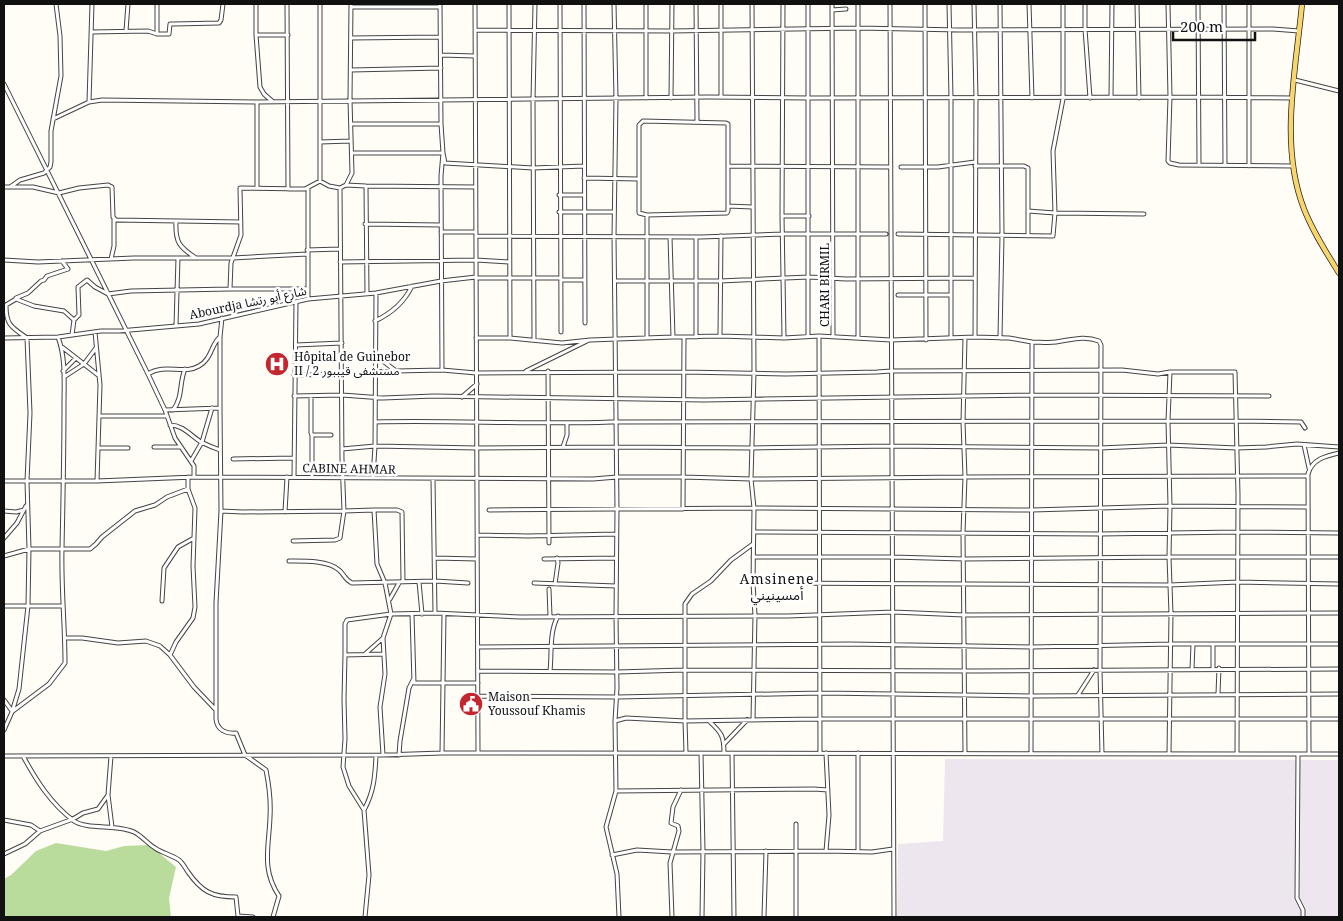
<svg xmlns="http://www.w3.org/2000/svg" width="1343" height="921" font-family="'Noto Serif','Noto Sans Arabic',serif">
<rect width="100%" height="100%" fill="#fffdf5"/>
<path fill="#eee6ef" d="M945 759 1339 760V917H897L898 844 943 841Z"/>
<path fill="#b9dc9c" d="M56 843 106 851 124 846 149 845 176 867 169 898 171 917H4V879L11 875 36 851Z"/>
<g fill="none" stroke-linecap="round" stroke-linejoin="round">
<g stroke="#444" stroke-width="5">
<path id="minor" d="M157 4V34
M256 4V35L260 87 264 94 272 101
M287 4 288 189
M320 4V181
M440 4 441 124 443 153 441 176 442 370 476 373 683 372 786 374 877 372 891 371 1122 370 1158 374 1170 372H1235L1238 495 1237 754
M475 4 478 753
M509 4 510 338
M560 4 561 332
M584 4 585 323
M614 4 616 98 614 237 617 509 616 616 617 688 615 721 616 791 606 827 617 874 619 917
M646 4V98
M696 4 697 121
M752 4 754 373 751 479 965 477 1308 476
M783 4 782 216 784 338
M808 4V336
M832 4 833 336
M890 4 894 917
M925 4 926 340
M949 4 951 98V338
M974 4 976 98 975 337
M1000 4 1002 235 1000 338
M1029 4 1032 98
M1063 4V97
M1085 4V29L1090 98
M1137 4 1139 98
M1168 4 1170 97 1168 161 1170 163 1179 165 1293 166
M1198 4 1199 165
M1224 4 1225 165
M351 7H440
M832 10 846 9
M475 30 672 31 858 28 960 30 1273 29 1299 31
M126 31 128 4
M91 32 148 31 157 34H169L170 24H173L219 23 221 20 223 4
M256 35H288
M351 38 440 37
M441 55 475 56
M351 70 441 68
M1295 80 1339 91
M4 84 148 374 165 410 175 438 194 466V477
M721 97V4
M1111 97 1112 4
M671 98 672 4
M1063 99 1053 151 1055 213 1144 214
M89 102 92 4
M257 102V188
M53 119 89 102 102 100 257 102 708 97 809 98 1199 97 1292 98
M643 121 726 123 728 124V211L727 213 647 215 639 213V125Z
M351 124H441
M320 142 351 141
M353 153H443L445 163 533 168 584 166
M728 166 891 167
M975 166H1024L1028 168V236
M1249 166V4
M901 167H938L975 162
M584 178 639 179
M346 185 352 173 350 100 351 4
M366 186 367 294
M4 187H33L59 193 79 188 108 185 112 187 113 217 116 220 241 222
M10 187 20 180 44 173 50 167 51 162V131L61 76 60 36 56 4
M308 188V299
M340 188 342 459 344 511 374 510 377 564 385 583 391 614 383 638 385 674 380 707 383 755
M559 195H584
M728 206 752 207
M559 212H614
M647 215V338
M782 216H809
M176 221C175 242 179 247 196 258
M365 224 441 225
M441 232H476
M898 234 1053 236 1055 213 1028 211
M476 236 701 237 783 234H886
M670 237 673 337
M696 237V337
M307 250 340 249
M111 259 114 246V219
M4 260 38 262 134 258H233L307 254
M340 262 476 260 509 262
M476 278H560
M561 280H584
M615 281H720L809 277 846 279 975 278
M307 289H230L231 263 241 235 240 188 305 189 320 181 329 186 340 188 346 185 366 186 476 187
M898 295H951
M16 298 28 293 41 281 44 280 47 276 68 269 62 261
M222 318 220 337V408L221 511 216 603V719C217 730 226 734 236 733L245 755 266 770C269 785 271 801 270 817 269 847 261 869 279 896L273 917
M375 321C392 313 404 303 412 286
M176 326 178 258
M95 332 100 385 97 481
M72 335 74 320
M720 336 721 236
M819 336 820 753
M4 338 58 337 101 331H119L199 324 308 299 376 293 441 281 476 277
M476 338H510L562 343 590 340 673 337 720 336 784 338 819 336 891 340 975 337 1009 338 1032 342 1031 754
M858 338V4
M965 338 963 422 965 477 963 533 965 754
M534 340 533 100 535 4
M1032 342C1040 342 1048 343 1056 342 1071 340 1084 335 1099 341L1101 345 1100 670 1102 754
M296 345 342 343
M62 347 98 375
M375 355 396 371 442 370
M63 371 76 358
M526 371 587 341
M548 371 549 543
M374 372 395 371
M148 374C165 363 184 375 199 366 212 359 211 344 220 337
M294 375 342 374
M64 377 84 364 96 348
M294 396 342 395 383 398 434 396 704 400 1032 395 1269 396
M311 396V433L312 435H331
M462 397 477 384
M165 410 220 408
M173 410C183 398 179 383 185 369
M100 416H166
M375 422C453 420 532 425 611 422L1236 421 1301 422 1305 428
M170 425C183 425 191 436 201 442 207 445 214 448 220 450
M312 435V477
M1304 445 1309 468
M154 447H180
M563 447 567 435V424
M99 448H128
M342 449 375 446 477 448 616 447 752 448 891 446 1100 448 1168 445 1237 448 1266 447 1297 444 1339 447
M233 459 294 458
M191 461 202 442 212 408
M294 477 296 302
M373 478 375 446 376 293
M433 479 435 613
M4 481H97L194 477 593 479 617 477H683L751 479 754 508 753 583 755 615 753 720
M683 509 684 337
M374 510H397L402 512 403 582
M489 510 754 508 1032 510 1170 506 1308 507
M4 511 16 512 24 510
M221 511 243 512 344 511 340 538 335 540 293 541
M285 512 287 477
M754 532 1100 534 1238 532 1339 533
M477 535 528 536 616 534
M4 538 17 523 26 506
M4 556 29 549H90L96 544 102 537 135 511 155 505 167 497 188 489
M753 557H892L964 559 1169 557H1339
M435 558 477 559
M544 559 616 558
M289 561C302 561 328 560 339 570 344 574 345 580 352 583L435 581 468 583
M419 582 422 614
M534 583 616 586
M753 583 1170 585 1238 582 1339 584
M555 584 558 563 557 558
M549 589 550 616
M390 599 399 583
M162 601 164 568 178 547 194 538
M4 606H62
M412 614 414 683H478
M65 638H82L118 643 146 641 160 646 170 655 194 687 215 709
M478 647 849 644 1032 647 1171 644H1339
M365 654 383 638
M170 655 176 642 193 618 195 607 193 566 195 508 188 489V477
M345 655V624L347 620 391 614 435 613 520 617 788 616 893 612 964 615 1339 613
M1192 669 1193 644
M1213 669V644
M478 671 617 672 685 670 976 671 1339 669
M550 671C552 653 549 632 558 616
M1218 694 1219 668
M1078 695 1094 670
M478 696 617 697 821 693 1032 696 1339 694
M4 700 12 711
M13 711 49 684 65 663C65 625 61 587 62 549 63 501 64 453 64 405 64 383 66 358 58 337
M615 721 626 718 685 721 821 719H1339
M710 722C722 733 724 737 724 753
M4 730 12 712 19 689 28 606 29 549 27 481 30 413 27 338C11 327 6 325 6 305L16 299 34 306 64 311 74 320 79 315 78 287 87 280 95 287 108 294 131 291 230 289
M724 744 747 720
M442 753 444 614
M686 753 685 721V604L692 594 711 581 731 560 753 544
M701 753 703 851 702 917
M732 753 734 917
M826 753 829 815 826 851
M858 753V851
M1169 753 1171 614 1169 557 1170 506 1168 421 1170 372
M1298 754 1297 898 1303 910V917
M1309 754 1308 474C1312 459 1326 456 1339 453
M399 755 400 741 409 688 413 680
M4 756 383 755 442 753 1339 754
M23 756C36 780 51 804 74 821 87 830 118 824 134 832 142 836 148 844 155 848 162 853 172 855 179 860 183 863 185 868 188 872 202 892 212 897 236 897L238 916 253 917
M111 756 108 795 112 827
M616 791 814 789 828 790
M364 810C374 792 375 776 376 756
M4 820 31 825 40 831
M796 824V917
M4 854 25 844 40 831 73 819 83 813 98 809 108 795
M612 855 637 850 672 852 826 851 872 852 893 849
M365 917 369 875 364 810 349 786 343 767 345 739 344 699 345 655 384 654
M672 917 670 863 679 831 678 826 671 823 673 807 681 790
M764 917 766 851"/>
</g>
<g stroke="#222" stroke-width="6">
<path id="major" d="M1302 4C1296 70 1279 145 1304 209 1313 232 1326 252 1339 273"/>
</g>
<use href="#minor" stroke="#fff" stroke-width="3"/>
<use href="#major" stroke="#f9d66b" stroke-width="4.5"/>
</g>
<defs>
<g id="hospital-disc" transform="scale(1.25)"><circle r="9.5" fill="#c4262e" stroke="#fff"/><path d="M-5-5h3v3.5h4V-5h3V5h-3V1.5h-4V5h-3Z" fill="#fff"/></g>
<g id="civic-disc" transform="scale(1.25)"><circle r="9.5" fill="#c4262e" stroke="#fff"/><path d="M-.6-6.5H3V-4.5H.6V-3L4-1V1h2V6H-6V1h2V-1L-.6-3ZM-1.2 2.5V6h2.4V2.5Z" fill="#fff"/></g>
</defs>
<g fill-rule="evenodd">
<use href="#hospital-disc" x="277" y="364"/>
<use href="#civic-disc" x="471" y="704"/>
</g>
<g text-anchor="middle" stroke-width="5" stroke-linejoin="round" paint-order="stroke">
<g font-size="12" fill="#111" stroke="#fff">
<text transform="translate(825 285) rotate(-90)" y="4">CHARI BIRMIL</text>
<text transform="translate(248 303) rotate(-12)" y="4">Abourdja شارع أبو رتشا</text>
<text transform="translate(349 469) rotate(1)" y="4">CABINE AHMAR</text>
</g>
<g font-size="12" fill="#111" stroke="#fff" text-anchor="start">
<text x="294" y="361">Hôpital de Guinebor<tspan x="294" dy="14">II / مستشفى قيببور 2</tspan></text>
<text x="488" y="701">Maison<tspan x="488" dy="14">Youssouf Khamis</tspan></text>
</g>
<g font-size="14" letter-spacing="1" fill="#111" stroke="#fff">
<text x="777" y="584">Amsinene<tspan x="777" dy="16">أمسينيني</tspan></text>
</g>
</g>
<rect width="1343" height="921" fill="none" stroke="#111111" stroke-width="10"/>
<path d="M1173 32v8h82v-8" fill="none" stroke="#111111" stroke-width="2.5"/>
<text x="1180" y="32" font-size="15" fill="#111111" stroke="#ffffff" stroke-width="4" paint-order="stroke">200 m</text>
</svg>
